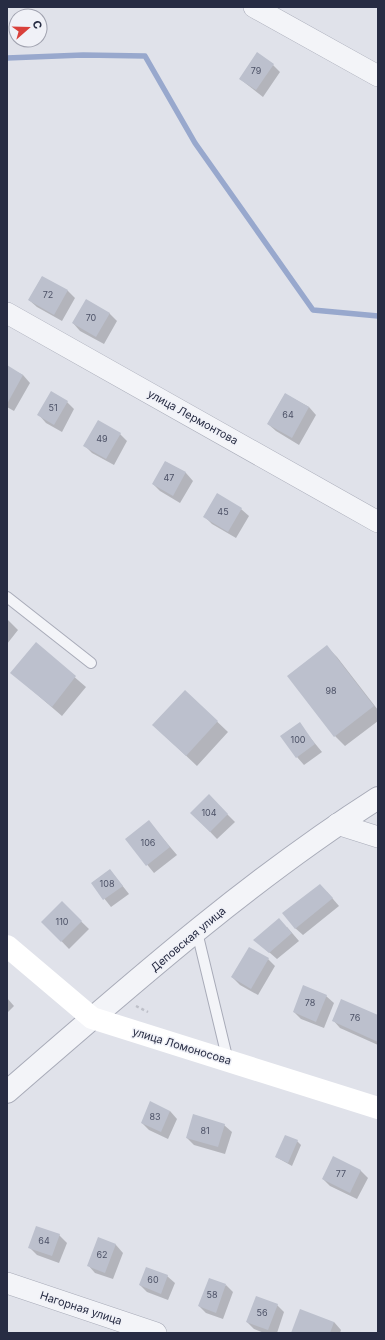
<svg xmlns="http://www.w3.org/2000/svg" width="385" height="1340" font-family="Inter,sans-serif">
<rect width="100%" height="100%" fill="#e0e2ea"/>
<path fill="#0003" d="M273 65 280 72 263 97 240 79Z
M42 277 68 291 75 298 62 321 37 307 29 300Z
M109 313 117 321 104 344 80 331 73 323Z
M7 367 23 375 30 383 14 411 7 407Z
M285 394 309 407 316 415 299 445 276 431 268 424Z
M67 402 74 409 62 432 46 423 39 415Z
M120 434 127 441 114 465 92 453 84 445Z
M166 462 186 473 193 481 180 503 160 491 153 484Z
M241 509 249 516 236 538 212 524 205 517Z
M7 619 18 630 7 644Z
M36 644 86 687 62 716 12 673Z
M327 647 337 657 378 710V721L345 746 335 736Z
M185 691 228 732 197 766 164 735Z
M299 724 322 752 304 765 297 757Z
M209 796 235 822 217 839 192 813Z
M149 822 177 855 154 873 127 840Z
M110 870 129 894 111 907 92 883Z
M327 892 339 906 303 935 295 928Z
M62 903 89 929 69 949 43 922Z
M287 927 299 941 277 959 255 940Z
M268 959 275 966 258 995 240 985 232 977Z
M326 996 334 1003 324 1028 301 1019 294 1012Z
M7 998 14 1006 7 1013Z
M378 1017V1045L340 1028 333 1020Z
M170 1111 177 1119 168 1139 149 1130 142 1123Z
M224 1125 232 1132 225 1154 194 1145 187 1138Z
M297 1141 301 1145 292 1166 276 1157Z
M360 1170 368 1178 357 1199 330 1186 323 1179Z
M59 1235 67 1243 59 1263 37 1255 29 1247Z
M99 1239 116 1245 123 1253 113 1279 95 1273 88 1265Z
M167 1276 175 1283 168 1300 147 1292 140 1285Z
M226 1285 233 1292 223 1319 206 1313 199 1306Z
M277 1305 284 1312 277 1333H264L254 1329 247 1322Z
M334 1322 341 1330 340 1333H292Z"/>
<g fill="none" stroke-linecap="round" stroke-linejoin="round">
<path stroke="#98a8cd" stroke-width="5.5" d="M7 58 83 55 145 56 195 143 313 310 378 316"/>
</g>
<path fill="#bcc0cd" d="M257 52 274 64 256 90 239 79Z
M42 276 68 290 54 315 28 300Z
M86 299 110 313 96 337 72 323Z
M7 365 23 375 7 404Z
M51 391 68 401 54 425 37 415Z
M285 393 309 407 292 438 267 424Z
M98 420 121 433 106 459 83 446Z
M165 461 186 472 173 496 152 484Z
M217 493 242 508 228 532 203 517Z
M36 642 76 676 52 707 10 673Z
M327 645 374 706 334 737 287 676Z
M185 690 218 721 186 756 152 725Z
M300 722 315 744 296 758 280 736Z
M209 794 228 814 210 832 190 813Z
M149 820 170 847 146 866 125 839Z
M110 869 123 886 103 900 91 883Z
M320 884 333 898 295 929 282 913Z
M62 901 82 921 61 942 41 922Z
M279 918 292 933 269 953 253 940Z
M249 947 269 958 251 989 231 977Z
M303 985 327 995 316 1022 293 1012Z
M341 999 378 1015V1042L332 1021Z
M150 1101 170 1111 161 1132 141 1123Z
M193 1114 225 1124 218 1147 186 1138Z
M285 1135 298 1140 288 1163 275 1157Z
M333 1156 361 1170 350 1193 322 1179Z
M36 1226 60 1234 52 1256 28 1248Z
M98 1237 116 1244 105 1273 87 1266Z
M146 1267 168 1275 161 1294 139 1285Z
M209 1278 226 1284 216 1313 198 1306Z
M256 1296 278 1304 268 1330 246 1322Z
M300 1309 334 1322 330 1333H291Z"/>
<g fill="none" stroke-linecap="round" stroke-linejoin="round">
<g stroke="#a8abb8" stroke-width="12">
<path id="service" d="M7 597 91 663
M197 932 228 1061"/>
</g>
<g stroke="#a8abb8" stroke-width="22">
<path id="minor" d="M254 7 378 76
M7 313 378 522
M337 824 378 837
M7 1283 156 1333"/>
</g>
<g stroke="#a8abb8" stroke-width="24">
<path id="tertiary" d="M7 1092C126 989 245 883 378 798"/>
</g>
<path stroke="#bec0c9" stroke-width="2.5" stroke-dasharray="3 3" stroke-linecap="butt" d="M136 1006 148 1012"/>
<use href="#service" stroke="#f3f4f8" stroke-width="10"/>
<use href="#minor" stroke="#f3f4f8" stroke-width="21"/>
<use href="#tertiary" stroke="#f3f4f8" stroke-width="22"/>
<path stroke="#fff" stroke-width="22" d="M7 946 92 1018 378 1108"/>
</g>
<g text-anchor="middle" stroke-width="3" stroke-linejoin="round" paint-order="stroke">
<g font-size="9" fill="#4c5166">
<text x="256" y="74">79</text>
<text x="48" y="298">72</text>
<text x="91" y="321">70</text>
<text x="53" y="411">51</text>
<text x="288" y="418">64</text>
<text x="102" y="442">49</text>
<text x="169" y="481">47</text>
<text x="223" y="515">45</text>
<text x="331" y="694">98</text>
<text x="298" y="743">100</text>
<text x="209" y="816">104</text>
<text x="148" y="846">106</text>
<text x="107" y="887">108</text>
<text x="62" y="925">110</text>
<text x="310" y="1006">78</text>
<text x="355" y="1021">76</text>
<text x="155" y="1120">83</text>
<text x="205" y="1134">81</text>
<text x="341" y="1177">77</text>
<text x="44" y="1244">64</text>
<text x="102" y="1258">62</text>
<text x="153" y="1283">60</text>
<text x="212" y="1298">58</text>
<text x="262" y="1316">56</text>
</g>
<g font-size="11" fill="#272c43" stroke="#f0f1f7">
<text transform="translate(193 417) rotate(29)" y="4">улица Лермонтова</text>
<text transform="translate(188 939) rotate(-40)" y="4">Деповская улица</text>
<text transform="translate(182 1046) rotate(17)" y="4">улица Ломоносова</text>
<text transform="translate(81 1308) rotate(18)" y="4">Нагорная улица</text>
</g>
</g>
<rect width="385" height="1340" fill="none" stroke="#272c43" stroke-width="16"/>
<g transform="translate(28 28) rotate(70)"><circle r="19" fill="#f0f1f7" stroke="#a0a2af"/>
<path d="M0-3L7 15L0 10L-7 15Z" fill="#d9403b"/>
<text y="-6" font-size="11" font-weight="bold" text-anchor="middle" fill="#272c43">С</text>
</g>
</svg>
